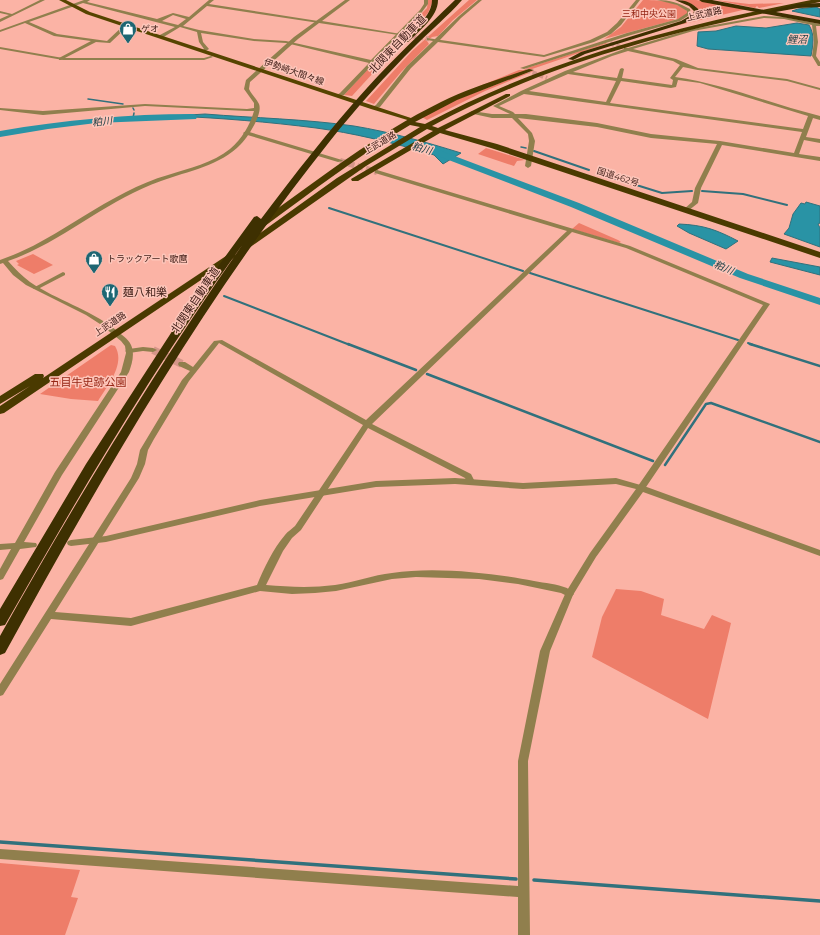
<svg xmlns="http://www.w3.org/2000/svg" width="820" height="935" font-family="Montserrat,'Noto Sans JP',sans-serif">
<rect width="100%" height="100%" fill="#fbb3a5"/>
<path fill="#ee7d69" d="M428 0H432V3L428 13 352 96 344 95 397 38 403 37 406 34 403 32 427 8Z
M469 0H477L453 20 438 36 432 37 427 41 429 44 401 72 374 104 366 101 412 51Z
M643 0C657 0 677 1 688 12L687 14 682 18 604 39 621 27Z
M681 0H696L747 9 662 29 689 21 699 14C699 5 689 3 681 0Z
M715 0 749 4 784 3 759 8 757 6 755 8Z
M605 43H608L468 91 519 70H524L527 68Z
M532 71H534L485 91 427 120 422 117 445 104Z
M486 148 525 160 517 161 514 166 478 154Z
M579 223 618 240 621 242 619 243 572 229Z
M33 254 53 265 34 274 17 265 19 264 16 261Z
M111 345 115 346C126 364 107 386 98 401L71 399 40 394Z
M616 589 641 591 664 599 661 615 704 629 712 615 731 623 708 719 592 657 602 617Z
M0 863 80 870 71 897 78 898 65 935H0Z"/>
<path fill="#2993a5" stroke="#31717c" d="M816 7 820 9V17L792 11 798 9Z
M797 23 809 25C815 35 813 45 811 56L708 49 697 46 698 32 716 31 736 26 766 28Z
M205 114C254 118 305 119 354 126 390 132 426 142 461 153L443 164 434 155 425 152C389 142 353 133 316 128 269 122 221 118 173 116Z
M806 202 820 206V223L818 224 820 228V247L784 234 789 228 793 214 801 203 805 204Z
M679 224C704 225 717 230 738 241L726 249 689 233 677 226Z
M772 258 820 267V275L770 262Z"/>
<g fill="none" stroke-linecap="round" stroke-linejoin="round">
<path stroke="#31717c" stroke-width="1.5" d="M88 99 123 104
M133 108 134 110
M133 118 134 113
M521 147 526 148"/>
<path stroke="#31717c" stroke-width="2" d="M534 151 589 170
M601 174 662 193 692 191
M702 191 743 194 787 205
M329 208 523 271
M530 273 738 340
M224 296 350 345
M748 343 753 345"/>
<path stroke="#31717c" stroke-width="2.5" d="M348 344 416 370
M750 344 820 366
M427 374 653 461
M665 465 706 404 711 403 820 442"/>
<path stroke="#31717c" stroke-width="3.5" d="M0 842 516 879
M534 880 820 901"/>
<path fill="#2993a5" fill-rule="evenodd" d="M193 114 196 115 197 117 196 119 96 123 48 129 0 137V131C64 120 128 114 193 114Z
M436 149 579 203 748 274 820 298V305L740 278 571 207 433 154 431 152Z"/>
<path stroke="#d69689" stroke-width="4.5" stroke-dasharray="4.5 2.5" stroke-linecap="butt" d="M610 43 622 48
M526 70 547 78"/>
<path stroke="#d69689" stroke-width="6" stroke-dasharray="6 3" stroke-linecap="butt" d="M340 161 377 172"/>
<path stroke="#d69689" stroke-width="8" stroke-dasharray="8 4" stroke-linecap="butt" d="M153 350 182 364"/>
<path stroke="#d69689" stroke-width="4.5" stroke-dasharray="4.5 2.5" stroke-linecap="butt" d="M405 35 429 39"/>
<path fill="#907f4d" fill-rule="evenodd" d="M40 0H45L0 22V19L9 15 0 13V11L12 14Z
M84 0H90L87 2 157 19 173 13 189 17 209 0H214L209 4 318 21H319V23L207 6 183 26 199 30 254 39 286 41 371 60 420 10 424 4V0H428V4L422 12 344 95 337 97 335 96 340 93 369 63 286 43 254 41 201 33 203 42 209 49 204 52 202 51 204 49 199 42 197 32 180 27 162 38H158V36L175 27 83 3 29 22 57 34 107 41 124 25 128 26 110 43 96 42 61 60H59V58L91 41 54 36 25 23 0 32V30ZM173 15 186 19 178 25 162 21Z
M478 0H482L461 18 439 41H435V39L459 16Z
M657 0C670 0 679 3 690 9L691 14 680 21 631 35 524 69 520 68 627 33 678 19 687 13V11L677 5Z
M764 16 784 17 820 24V26H816L818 42 816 56 820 62V66H818L812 56 814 42 812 25 784 19 764 18 693 31 633 49 676 59 698 68 787 79 820 88V90L787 81 698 70 683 67 675 77C725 84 771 104 820 116V120L813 118 806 137 820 139V143L804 140 799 154 820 157V161L722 145 701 188 698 203 688 211 683 210 692 202 695 188 717 144 651 138 597 127 518 118 532 133 535 141 531 166 528 168 525 166 529 141 528 134 512 118H492L469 113 472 111 492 114H510L493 106 521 91 565 71 624 49V48H628L692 29ZM628 51 673 61 680 65 670 78 673 80 672 85 622 78 624 69 622 68 620 69 617 78 573 72 612 56ZM568 74 616 81 606 102 529 91ZM678 80 700 83 808 116 803 129 610 103 621 81 671 88 676 87ZM524 94 802 132 794 153 720 141 651 134 597 123 526 114H515L513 112 499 106Z
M246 131 342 160 343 161 338 162 244 134 243 133Z
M377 170 630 246 770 304 644 490H638L637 488 638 486 763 305 626 248 572 232 372 424 471 474 475 482 474 484H468L465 478 368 428 301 530 292 538 283 551 266 585C289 587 312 588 335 585 355 582 373 575 392 573 435 566 492 573 534 581 545 583 557 584 567 588L574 594 572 596 569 597 561 593 518 584 479 579 416 577 392 579 336 591 315 593 292 594 260 591 131 626 51 619 3 695 0 696V684L131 478 137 464 140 450 182 380 190 371 179 366 178 364 179 362H185L193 367 214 341 222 340 366 420 567 231 375 173V171ZM219 343 363 425 295 526C292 529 288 531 285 535 273 549 264 568 257 585L131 618 55 612 139 478 145 464 148 450 154 439 189 381Z
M63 272 65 273V275L38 289H34L33 288Z
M143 347 153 348 157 350 153 352 143 351 129 353 125 351 129 349Z"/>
<path fill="#907f4d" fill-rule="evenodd" d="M345 0H350L322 21 407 35 405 36 319 23 298 39 250 82 249 89C251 94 256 98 259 104 263 114 248 137 241 144 220 166 188 171 161 181 106 200 63 242 8 261 15 269 22 276 30 282 58 301 88 308 116 330 121 335 128 338 131 345 135 354 132 364 129 372L62 475 24 542 36 543 37 545 36 547 20 549 3 579 0 580V569L11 549 0 550V544L15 543 55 472 121 372 126 353 125 346 121 341 100 324 86 315 26 285 13 275 3 263 0 264V260C47 244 82 214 126 192 139 185 154 179 168 175 189 168 213 163 230 149 242 139 250 125 254 111H247L145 106 43 115 0 110V108L43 111 145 104 247 109 254 108V103L244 89 246 80 294 37Z
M636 0H640L621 25 611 34 594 42 544 57 438 42 411 68 380 107 373 109 371 108 376 105 407 66 433 41 427 40V38L544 55 590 40 607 32 617 23Z
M0 47 63 58H204L211 56 213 57 204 60H63L0 49Z
M455 478 523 483 616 478 644 486 820 550V556L643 492 596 557 573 595 550 651 528 761 530 935H518V897L0 859V849L518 886V761L540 651 566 592 590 553 636 489 616 484 523 489 455 484 376 487 260 506 106 542 71 546 68 545 67 543 68 541 71 540 106 536 260 500 376 481Z"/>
<path fill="#564400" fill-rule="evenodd" d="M59 0H66L90 12 417 120 414 122 371 109 86 14Z"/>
<path fill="#4a3a00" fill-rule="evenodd" d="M811 0H820V2C686 28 553 60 432 126L438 128 506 94H510V96L445 130 497 144 820 252V258L491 148 440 133 358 181H352L351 179 433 131 427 129 366 166 249 248 246 249 242 246 337 178 420 127 410 125C359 155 313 191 265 226H259V222C318 180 376 134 441 102 469 88 499 79 529 69L534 70 457 100 415 122 425 124C546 59 678 26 811 0Z
M232 252 236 255 235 257 4 413 0 414V406L30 386 0 404V396L35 374H43L44 376 43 378Z"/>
<path fill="#3e3001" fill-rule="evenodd" d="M432 0H438C438 17 419 31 408 42H404V40C414 29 432 16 432 0Z
M455 0H462C448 16 431 30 416 45 386 75 357 107 330 141 204 299 102 476 5 653L0 655V636C75 502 155 370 243 244 155 365 79 495 5 625L0 626V609L86 464 182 316 254 217 257 216 261 219C295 174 329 130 367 88 395 57 425 29 455 0Z
M675 0C686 0 693 3 700 11L699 15 685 23 585 54 573 60 568 59 581 52 681 21 693 14 694 11 689 6Z
M699 0H712L769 11 798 4 820 3V7L798 8 776 12 820 20V24L702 2Z"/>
</g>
<defs>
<g id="shop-pin" transform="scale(0.9)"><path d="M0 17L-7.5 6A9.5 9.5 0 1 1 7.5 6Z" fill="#1d6673" stroke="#fdc6ba"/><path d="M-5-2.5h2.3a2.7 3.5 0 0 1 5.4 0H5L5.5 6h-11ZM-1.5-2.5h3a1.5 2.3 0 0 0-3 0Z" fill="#fff"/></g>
<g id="restaurant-pin" transform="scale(0.9)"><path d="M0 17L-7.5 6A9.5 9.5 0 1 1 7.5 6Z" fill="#1d6673" stroke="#fdc6ba"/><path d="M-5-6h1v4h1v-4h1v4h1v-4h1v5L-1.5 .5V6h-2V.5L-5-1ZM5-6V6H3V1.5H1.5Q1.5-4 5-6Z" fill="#fff"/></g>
</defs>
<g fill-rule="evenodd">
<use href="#shop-pin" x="128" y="29"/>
<use href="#shop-pin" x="94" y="259"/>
<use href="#restaurant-pin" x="110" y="292"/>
</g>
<g text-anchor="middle" stroke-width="3" stroke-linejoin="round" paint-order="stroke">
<g font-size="9" fill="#952413" stroke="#fdc6ba">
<text x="649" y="17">三和中央公園</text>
</g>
<g font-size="9" fill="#44221b" stroke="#fdc6ba">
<text transform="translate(704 14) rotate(-13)" y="3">上武道路</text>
<text transform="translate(294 72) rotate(19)" y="3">伊勢崎大間々線</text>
<text transform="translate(380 143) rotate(-31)" y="3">上武道路</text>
<text transform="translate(618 177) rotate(18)" y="3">国道462号</text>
<text transform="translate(110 324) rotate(-34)" y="3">上武道路</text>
</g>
<g font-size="9" fill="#44221b" stroke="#fdc6ba" text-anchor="start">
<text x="141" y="32">ゲオ</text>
<text x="107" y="262">トラックアート歌麿</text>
</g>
<g font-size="10" font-style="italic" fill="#224147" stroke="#fdc6ba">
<text x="797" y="43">鯉沼</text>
<text transform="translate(102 121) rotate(-6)" y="4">粕川</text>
<text transform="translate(422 148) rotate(16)" y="4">粕川</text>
<text transform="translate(724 267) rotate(23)" y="4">粕川</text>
</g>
<g font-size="11" fill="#44221b" stroke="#fdc6ba">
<text transform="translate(397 44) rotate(-46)" y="4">北関東自動車道</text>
<text transform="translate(195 300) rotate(-56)" y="4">北関東自動車道</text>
</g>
<g font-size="11" fill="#44221b" stroke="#fdc6ba" text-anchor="start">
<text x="123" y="296">麺八和樂</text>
</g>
<g font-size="11" fill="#952413" stroke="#fdc6ba">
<text x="88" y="386">五目牛史跡公園</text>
</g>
</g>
</svg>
